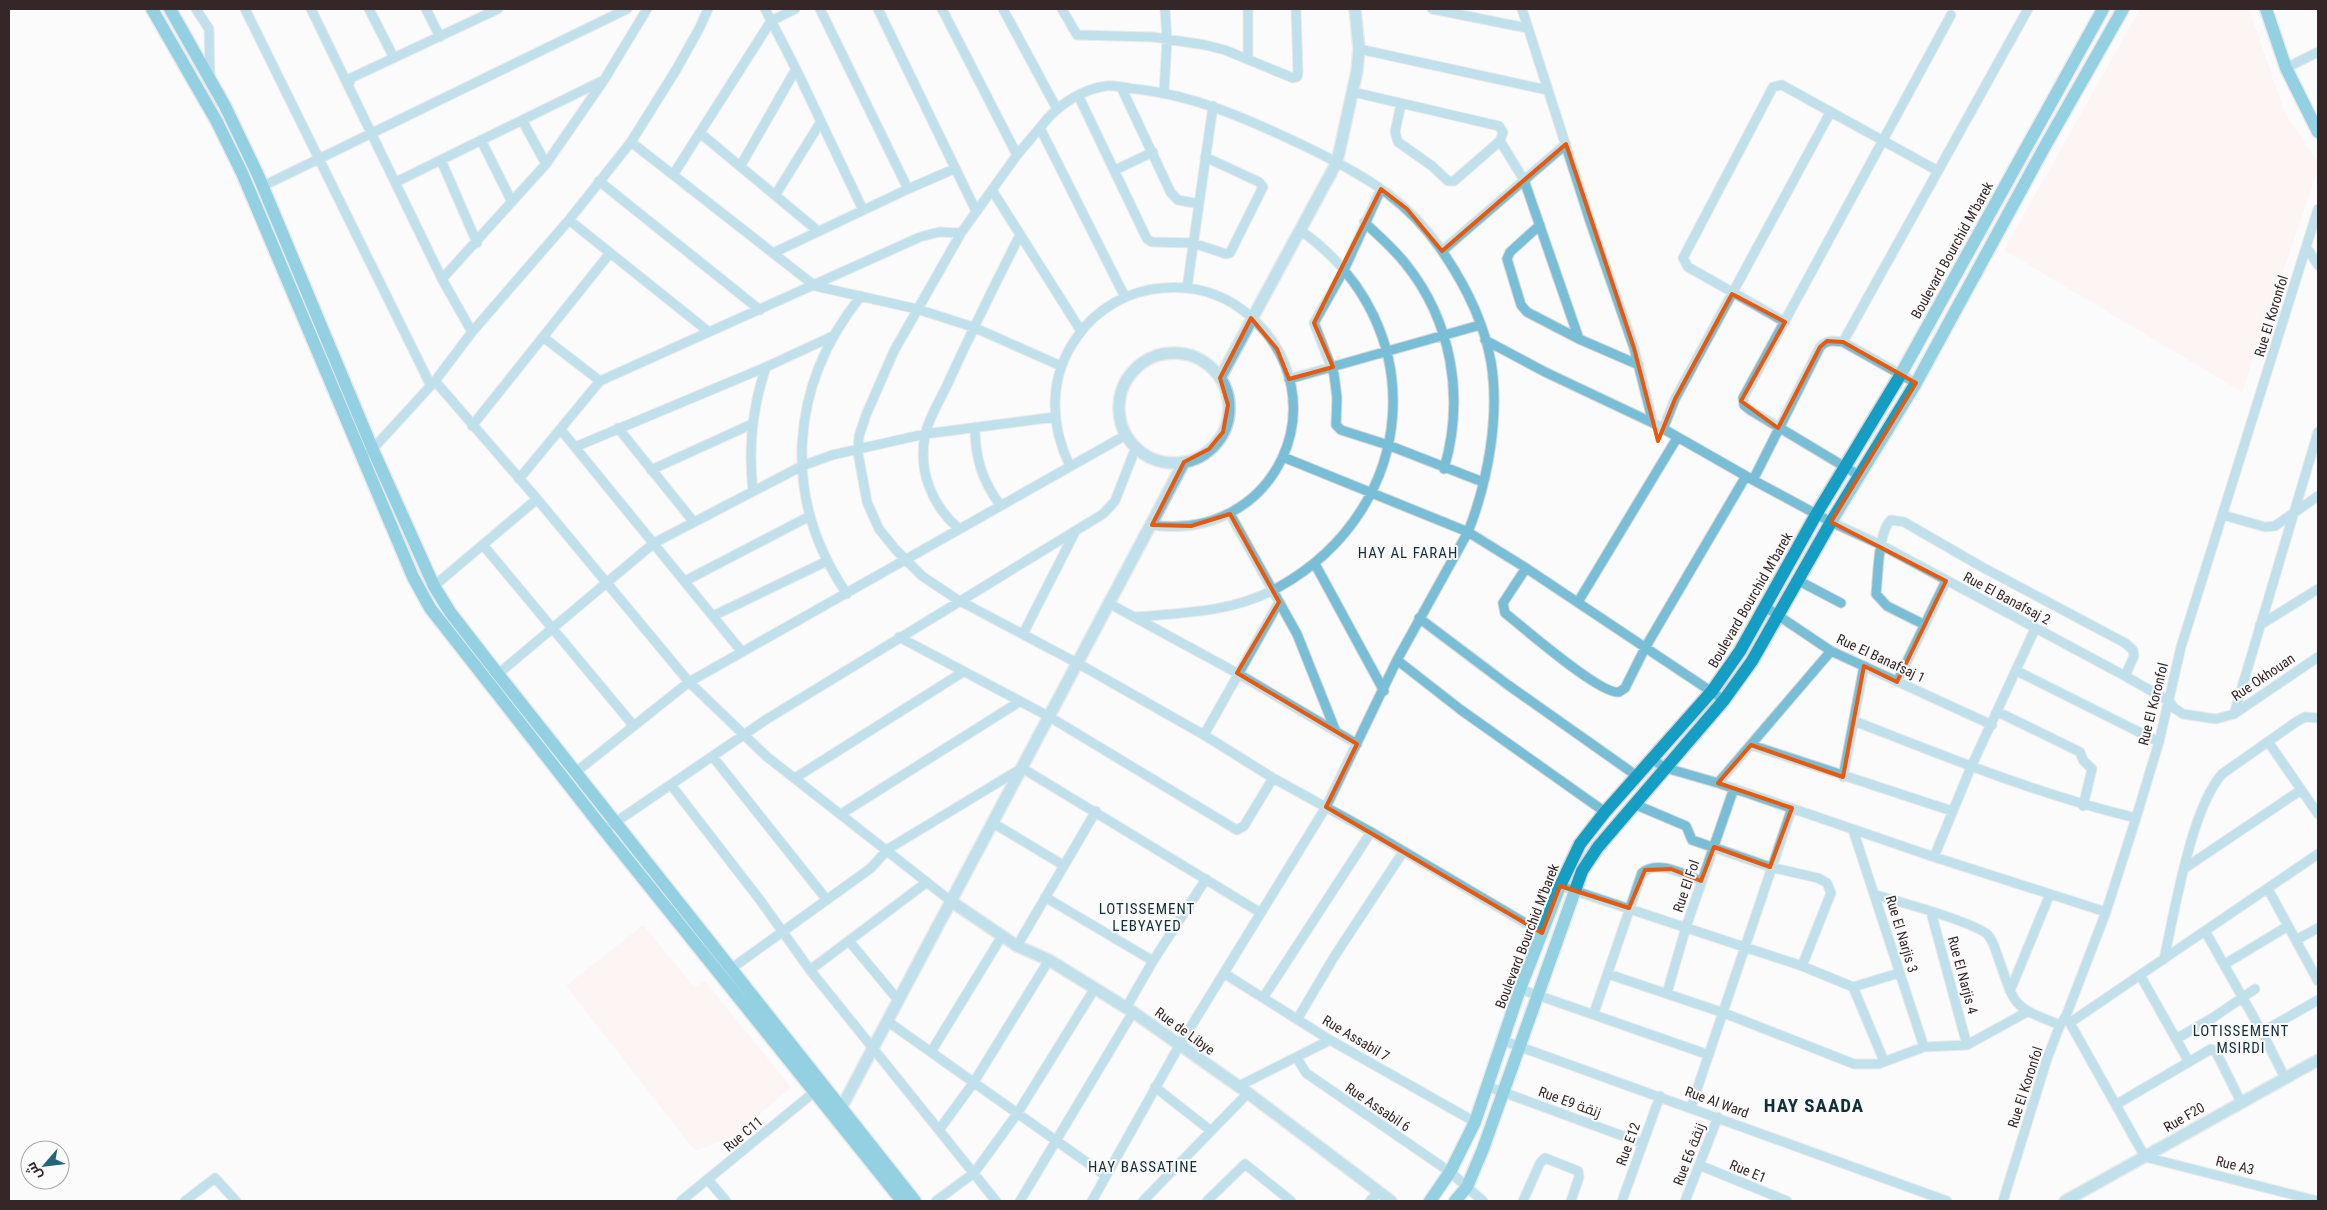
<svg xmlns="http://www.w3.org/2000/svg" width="2327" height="1210" font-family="'Roboto Condensed',Cairo,sans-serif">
<rect width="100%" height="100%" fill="#fbfbfb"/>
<path fill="#feebec" d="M2140 9H2249L2285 113 2318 162V169L2242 392 2004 250Z
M643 925 695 988 705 981 791 1087 736 1135 695 1151 566 986Z"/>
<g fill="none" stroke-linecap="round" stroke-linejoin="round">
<g stroke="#d7d5d5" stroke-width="11">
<path id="minor" d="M196 9 209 29 210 78
M245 9 431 386
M311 9 442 279 472 332
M369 9 394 58
M426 9 440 37
M765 9 796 69 863 210
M820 9 908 189
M878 9 976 211
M942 9 1017 155
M1003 9 1057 109
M1062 9 1077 35 1153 37 1205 45 1225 50 1293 78 1297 77 1298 73 1296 9
M1432 9 1527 28
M1522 9 1591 224 1634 348 1653 423
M1359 49 1547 90
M1248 59V9
M2286 68 2318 52
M349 84 351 78 498 9
M1121 87 1171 193 1178 200 1199 204
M1164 92 1167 39 1165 9
M1353 92 1499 126 1503 132 1500 141 1454 181H1448L1432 166 1398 142 1395 132 1401 104
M1078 95 1147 239 1152 242 1193 243 1226 254 1230 253 1263 187 1259 182 1205 157
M522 120 546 164
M1040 128 1125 297
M700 133 818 231
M481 140 512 202
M1500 141 1524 180 1579 339
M631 142 815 286 917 309 973 327 1061 366
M441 160 477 243
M741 165 796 69
M1115 170 1153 152
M673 175 771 21 795 9
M599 181 760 310
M396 182 604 80
M263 186 627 9
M1381 189 1344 270 1314 323 1334 374 1337 398 1336 425 1341 430 1388 445 1483 482
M992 190 1081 331
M776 194 820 123
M569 220 709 332
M1364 222C1378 235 1393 248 1405 263 1452 321 1465 398 1444 469
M1540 225 1510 252 1507 259 1521 305 1527 312 1579 339 1639 365
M2307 248 2318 265
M1442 251 1566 144
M773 253 908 189 954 169
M442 279 546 164 604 80 647 9
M1187 288 1213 106
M1785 322 1688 267 1683 258 1773 87 1782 85 1938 171
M543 337 600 381
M1485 340 1545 372 1653 423 1753 480 1831 522 1881 545 2125 676 2169 701 2174 708 2183 714 2216 719 2234 714 2318 657
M1843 342 2028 9
M1289 379 1480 325
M435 381 537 499 689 682 766 756 952 902
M472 426 610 253
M975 427C975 458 982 480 1000 505
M618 428 693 521
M1663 429 1675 399 1830 113
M561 430 742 652
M575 447 766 367 833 336
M370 452 435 381 472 332 569 220 631 142 676 70 699 29 708 9
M1283 457 1468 532 1526 568 1724 700
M1070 466C1049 423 1049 376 1077 337 1096 309 1129 290 1163 288 1196 285 1226 295 1250 316 1343 399 1275 543 1152 525
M651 470 752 424
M1860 476 1750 410 1744 405 1743 398 1951 15
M519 479 600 381 920 237 939 232 961 233
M1753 480 1820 347C1827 339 1833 341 1843 342L1916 383
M753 491C748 448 752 408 766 367
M1230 514 1297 634 1336 732
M2223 515 2265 527 2275 526 2318 496
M958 528C932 505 918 471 925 436 928 418 941 399 948 383 971 333 995 284 1020 235
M483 545 633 725
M1315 564 1384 691
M1526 568 1503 603 1505 613C1523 627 1600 695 1619 692L1625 688 1645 648 1746 476
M685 581 810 516
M1799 581 1841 603
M434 586 537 499
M847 594C781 498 789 386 861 296
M1578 602 1677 438
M1110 604 1237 673 1357 744
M1764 606 1831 651 1992 725
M713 616 827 561
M1135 617C1184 613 1235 612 1279 587 1420 508 1434 325 1300 230
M1419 618 1508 685 1637 776
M1925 625 1887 606 1876 594C1878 577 1878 531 1891 520L1904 522 1982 567 2125 643 2133 650 2134 656 2125 676
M2260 625 2318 589
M1023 634 1074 534
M899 637 1048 716 1237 830 1244 826 1273 778
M1397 660 1461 710 1605 812
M2017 671 2159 742
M498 674 654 543 802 466 832 455 925 434 1055 417
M1897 682 1946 581
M1998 712 2080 752 2083 760 2092 769 2083 806
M2234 714 2318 432
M1854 721C1947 757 2039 795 2136 818
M1204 735 1279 602
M2269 743 2318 814
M1751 745 1952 811
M713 757 827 900
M1653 760 1666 768 1718 783 1934 857 2106 912
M576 772 689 682 1126 435
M1843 777 1864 666
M795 778 963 672
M1718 783 1831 651
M671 785 760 900 810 970 996 1201
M1634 804 1686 826 1692 840 1770 867 1818 878 1827 883 1831 893 1802 966
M841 814 1019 702
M993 823 1063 865
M610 826 767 719 1103 514 1115 501 1136 447
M1853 830 1924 1047
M1934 857 1971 767 2035 629
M2185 868 2301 790
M1560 886 1802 966 1853 987 1899 973
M2268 889 2318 981
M1876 895C1897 901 1975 922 1988 935 1994 942 1996 952 1999 960 2016 1008 2012 1006 2060 1025
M1045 897 1153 961
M1931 912 1967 1045
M2205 931 2262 1032 2285 1078
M2296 940 2318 928
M849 941 898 1000
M1017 946 1096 811
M2164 959C2175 910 2191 809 2222 774L2296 722 2305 717 2318 718
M2225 964 2288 926
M732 968 871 868 888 849 1022 768 1261 913
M810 970 927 882
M1225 974 1330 1040 1475 1122
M1608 974 1724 1013 1854 1064H1878L1924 1047 1967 1045 2027 1012
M2140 975 2189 1062
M1853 987 1884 1061
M1520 989 1709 1055
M2010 991 2050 894
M1667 993 1686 927 1734 788
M1263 998 1371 832
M1126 1008 1153 961 1206 879
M1594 1013 1642 873C1658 859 1685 875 1701 881
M2066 1016 2145 1157 2318 1201
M1298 1018 1334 957 1403 852
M887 1021 1106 1176
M2071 1022 2318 854
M2262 1032 2318 1000
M2176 1039 2214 1017 2255 989
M1504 1041 1947 1201
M931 1052 1002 936
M1297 1058 1306 1073 1450 1172 1483 1201
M1155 1087 1211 1131
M1237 1087 1330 1040
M1489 1087 1642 1143
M2117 1104 2211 1049 2216 1052 2241 1102
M1691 1107 1792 808
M939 1130 974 1082 1049 960
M1699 1165 1787 1201
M709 1181 726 1201
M185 1201 215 1178 236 1201
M681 1201 818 1089
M936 1201 974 1173 1017 1114 1095 988
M1020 1201 1133 1012
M1092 1201 1179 1046 1326 807 1397 660 1468 532C1488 481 1500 416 1491 362 1484 322 1463 281 1440 248 1426 228 1408 209 1388 194 1360 173 1328 157 1296 142 1245 118 1193 95 1136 89 1126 88 1116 85 1106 86 1084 89 1063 102 1048 118L1017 155 961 233 894 351 866 415 859 436 858 453 867 502 879 529 896 550 922 576 958 600 1079 664 1204 735 1273 778 1371 832 1542 933
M1143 1201 1248 1093
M1207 1201 1245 1164 1291 1201
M1370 1201 1378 1192
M1523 1201 1540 1163 1545 1158 1578 1171 1579 1177 1571 1201
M1622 1201 1660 1096
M1685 1201 1718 1117
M2003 1201 2047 1059 2060 1025 2066 1016 2106 912 2136 818 2159 742 2181 647 2318 209"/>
</g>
<g stroke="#d7d5d5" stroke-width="14">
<path id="tertiary" d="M1119 408a55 55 0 1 1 110 0a55 55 0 1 1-110 0Z
M1220 378 1337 162 1357 71 1359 49 1355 9
M952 902 1017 946 1049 960 1133 1012 1248 1093 1391 1201
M838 1114 1184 462
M2065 1201 2318 1060"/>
</g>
<g stroke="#d7d5d5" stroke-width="15">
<path id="secondary" d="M152 9 217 122 242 173 413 577 430 608 604 830 902 1201
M170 9 225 106 258 175 373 450 434 586 450 612 498 674 915 1201
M2266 9 2286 68 2318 132
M1430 1201 1450 1172 1475 1122 1520 989 1560 886 1580 844 1605 812 1712 691 1740 651 1817 513 1901 374 2103 9
M1455 1201 1467 1187 1483 1149 1582 871 1598 847 1724 700 1752 661 1831 522 1916 383 2044 148 2123 9"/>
</g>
<use href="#minor" stroke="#79bed7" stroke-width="9"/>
<use href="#tertiary" stroke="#79bed7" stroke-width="11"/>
<use href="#secondary" stroke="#149ec4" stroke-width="12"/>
</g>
<path d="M0 0H2327V1210H0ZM1566 144 1634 348 1658 441 1675 399 1732 294 1785 322 1741 401 1778 428 1820 347 1827 341 1843 342 1916 383 1831 522 1946 581 1897 682 1864 666 1843 777 1751 745 1718 783 1792 808 1770 867 1714 847 1701 881 1671 869 1645 870 1629 908 1560 886 1542 933 1326 807 1357 744 1237 673 1279 602 1230 514 1191 526 1152 525 1184 462 1209 449 1223 432 1228 405 1220 378 1251 318 1277 349 1289 379 1333 367 1314 323 1381 189 1407 209 1442 251Z" fill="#fbfbfb" fill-opacity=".55" fill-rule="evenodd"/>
<path fill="none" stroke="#e8590c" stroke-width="4" stroke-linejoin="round" d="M1566 144 1634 348 1658 441 1675 399 1732 294 1785 322 1741 401 1778 428 1820 347 1827 341 1843 342 1916 383 1831 522 1946 581 1897 682 1864 666 1843 777 1751 745 1718 783 1792 808 1770 867 1714 847 1701 881 1671 869 1645 870 1629 908 1560 886 1542 933 1326 807 1357 744 1237 673 1279 602 1230 514 1191 526 1152 525 1184 462 1209 449 1223 432 1228 405 1220 378 1251 318 1277 349 1289 379 1333 367 1314 323 1381 189 1407 209 1442 251Z"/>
<g text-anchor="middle" stroke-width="4" stroke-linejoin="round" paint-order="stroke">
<g font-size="14" fill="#352728" stroke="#fbfbfb">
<text transform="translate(1952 250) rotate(-61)" y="5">Boulevard Bourchid M'barek</text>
<text transform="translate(2271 316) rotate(-73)" y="5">Rue El Koronfol</text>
<text transform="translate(2007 598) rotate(28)" y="5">Rue El Banafsaj 2</text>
<text transform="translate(1750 600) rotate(-60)" y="5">Boulevard Bourchid M'barek</text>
<text transform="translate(1881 658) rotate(25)" y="5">Rue El Banafsaj 1</text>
<text transform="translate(2263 677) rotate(-34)" y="5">Rue Okhouan</text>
<text transform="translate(2153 704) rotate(-76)" y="5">Rue El Koronfol</text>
<text transform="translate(1686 886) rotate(-71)" y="5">Rue El Fol</text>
<text transform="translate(1902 934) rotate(73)" y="5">Rue El Narjis 3</text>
<text transform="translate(1527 936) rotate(-69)" y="5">Boulevard Bourchid M'barek</text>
<text transform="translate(1963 975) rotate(75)" y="5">Rue El Narjis 4</text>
<text transform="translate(1185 1031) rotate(36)" y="5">Rue de Libye</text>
<text transform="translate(1356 1038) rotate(31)" y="5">Rue Assabil 7</text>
<text transform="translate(2025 1087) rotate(-72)" y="5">Rue El Koronfol</text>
<text transform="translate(1570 1102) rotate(20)" y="5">Rue E9 زنقة</text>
<text transform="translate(1717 1102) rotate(20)" y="5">Rue Al Ward</text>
<text transform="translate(1378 1107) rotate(34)" y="5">Rue Assabil 6</text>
<text transform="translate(2184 1117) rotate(-30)" y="5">Rue F20</text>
<text transform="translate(743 1134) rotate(-40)" y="5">Rue C11</text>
<text transform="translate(1628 1144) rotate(-70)" y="5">Rue E12</text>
<text transform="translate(1689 1154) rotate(-69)" y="5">Rue E6 زنقة</text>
<text transform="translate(2235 1165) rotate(14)" y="5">Rue A3</text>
<text transform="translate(1748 1171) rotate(22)" y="5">Rue E1</text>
</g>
<g font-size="15" letter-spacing="1" fill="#112f39" stroke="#fbfbfb">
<text x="1408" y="558">HAY AL FARAH</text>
<text x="1147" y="914">LOTISSEMENT<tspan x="1147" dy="17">LEBYAYED</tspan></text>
<text x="2241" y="1036">LOTISSEMENT<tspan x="2241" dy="17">MSIRDI</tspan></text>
<text x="1143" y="1172">HAY BASSATINE</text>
</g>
<g font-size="19" font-weight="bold" letter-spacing="1" fill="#112f39" stroke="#fbfbfb">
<text x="1814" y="1112">HAY SAADA</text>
</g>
</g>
<rect width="2327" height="1210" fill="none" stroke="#352728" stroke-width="20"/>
<g transform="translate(45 1165) rotate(242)"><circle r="24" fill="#fbfbfb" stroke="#aca6a7"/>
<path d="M0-4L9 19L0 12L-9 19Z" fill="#25657a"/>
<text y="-8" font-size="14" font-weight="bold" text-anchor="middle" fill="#352728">ش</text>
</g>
</svg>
